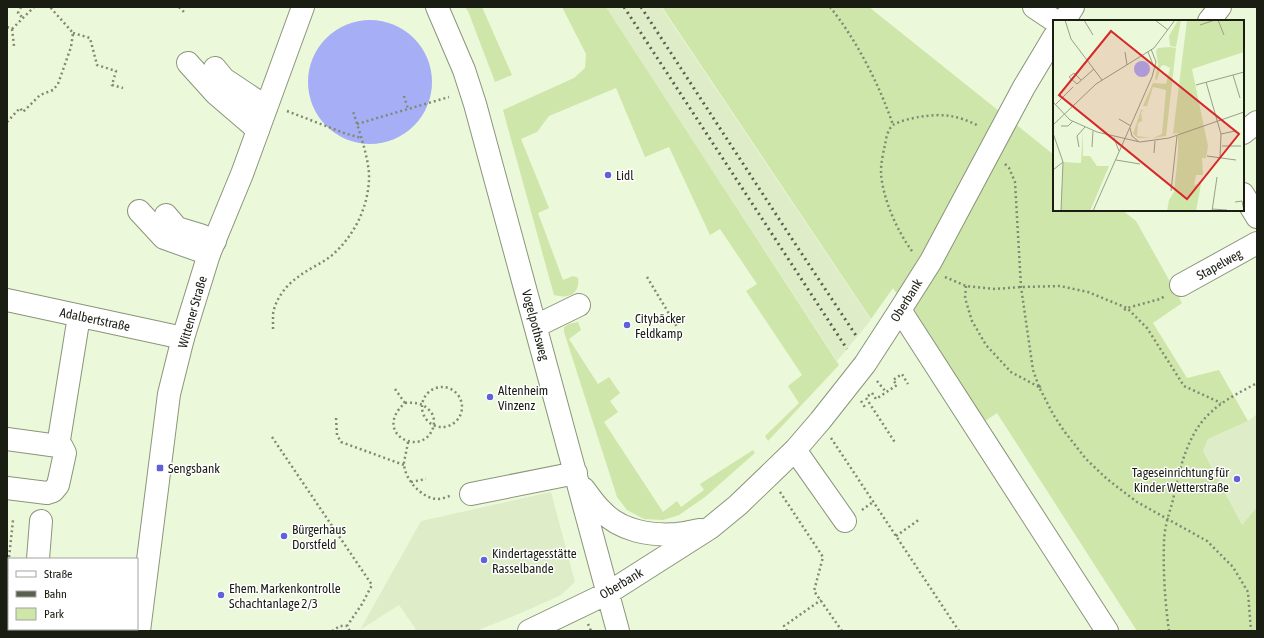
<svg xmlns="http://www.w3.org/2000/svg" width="1264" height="638" font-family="'Asap Condensed',sans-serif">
<rect width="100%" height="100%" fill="#ecf8da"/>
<path fill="#deedc8" d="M606 7H661L871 320 837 361Z
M1257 414V507L1242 526 1203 451 1208 439 1248 421Z
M551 492 575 582 561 595 521 613 476 631H417L399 605 360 630 421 521Z"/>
<path fill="#cee6a9" d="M465 7H482L512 75 495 82 468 11Z
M562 7H606L839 365 768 441 765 436 799 403 788 386 802 375 746 291 757 284 720 229 710 235 669 147 645 157 616 88 549 116 537 132 521 139 549 208 538 213 563 280 573 276 578 278C580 295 568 299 554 295L503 110 574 78 585 68 586 54Z
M662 7H869L1054 155V210H1122L1136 221 1182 303 1153 323 1187 378 1219 370 1248 421 1208 439 1203 451 1242 525 1257 507V631H1137L997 413 985 421 893 288 871 319Z
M578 322 581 330 569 339 598 384 609 377 620 393 610 401 618 412 604 422 663 512 677 501 681 507 704 490 700 484 753 450 755 453 705 497 679 515 663 520 644 519 627 510 617 497 564 332V327L569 324Z"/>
<path fill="#a6aef5" d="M308 82a62 62 0 1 1 124 0a62 62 0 1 1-124 0Z"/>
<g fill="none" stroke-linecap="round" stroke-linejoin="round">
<g stroke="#8a957a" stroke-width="24">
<path id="minor" d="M437 7 464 70 475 104 618 631
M1034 7 1055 21
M1064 21 1073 7
M1209 21 1220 7
M188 63 216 94 258 130
M215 68 224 79 266 107
M1243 133 1257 122
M1243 194 1257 217
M139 211 164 238 209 254
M166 215 177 228 200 235 215 241
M1181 285 1257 243
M7 300 183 338
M900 310 1107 631
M536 326 579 305
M7 439 58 446 62 447 65 453 58 485 53 491 47 493 7 488
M58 446 79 316
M795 450 845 521
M584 489C590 497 595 505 602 511 620 531 651 536 677 534 685 533 693 531 701 530
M471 494 576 473
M38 559 41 521
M30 631V629
M529 631 608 593 710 528 738 505 795 450 820 421 865 364 900 310 931 261 1024 87 1054 37"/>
</g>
<g stroke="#8a957a" stroke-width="24">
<path id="major" d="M139 631 169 394 183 338 209 254 242 174 303 7"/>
</g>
<path stroke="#818975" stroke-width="2.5" stroke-dasharray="2 3" stroke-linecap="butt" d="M21 7 18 13 23 18
M179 7 186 14
M830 7C856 39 880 86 893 125
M7 27 12 29
M12 29 34 7
M12 29 14 46
M73 33 90 38 97 65 116 71 112 85 123 88
M404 96 408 109
M287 111 344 133 361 138
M7 122 20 108 23 112 40 95 53 90 58 84 71 47 73 33 50 7
M357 124 449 97
M1005 164 1009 168 1015 182 1021 287 1033 370 1039 387 1053 414 1064 431 1086 459 1107 479 1137 502 1207 541 1233 567 1248 592 1251 631
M912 251C897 231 882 197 881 172 881 163 883 153 885 145 886 138 888 129 893 125 899 121 913 118 919 117 944 113 956 115 979 126
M647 277 677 327
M945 277 966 286 995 289 1021 287 1060 286 1088 292 1127 308 1147 328 1184 386 1221 403
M966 286 965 298 972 321 986 345 1011 372 1039 387
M1124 310 1127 308 1160 299 1165 296
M273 329C273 324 273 319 273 314 275 300 286 285 298 277 308 269 321 264 331 256 355 236 370 204 369 173 367 152 359 131 353 111
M877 381 886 392
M422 407a20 20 0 1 1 40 0a20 20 0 1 1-40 0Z
M1039 387 1043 385
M395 389 405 403
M868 396 872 393 876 399 897 385 893 380 902 374 908 384
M866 398 896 444
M861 401 866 409
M405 403C415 402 423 403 430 411 434 415 435 422 433 428 422 459 371 433 405 403Z
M336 418 337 435 341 442 404 465
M272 437 372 585 362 604 347 626 350 631
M831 438 959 631
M408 442C407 449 405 456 404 463 404 479 422 499 438 499 442 499 446 497 450 496
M411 482 426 479
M780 492 823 557 814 591 842 631
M862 510 873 502
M896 536 920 519
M7 577 13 520
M588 624 591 631
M332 631 340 626H347
M787 631 784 626 821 600
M1169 631C1165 602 1163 572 1164 543 1164 530 1168 516 1172 504 1179 473 1185 440 1206 417 1221 401 1239 393 1257 383"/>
<use href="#minor" stroke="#fff" stroke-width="22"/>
<use href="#major" stroke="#fff" stroke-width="22"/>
<path stroke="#5a6050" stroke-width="3" stroke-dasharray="2 4" stroke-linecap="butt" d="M624 7 847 349
M641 7 794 242 857 337"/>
</g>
<g fill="#6061da" stroke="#fff" stroke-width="1.5">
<circle cx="608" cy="175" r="4"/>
<circle cx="627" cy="325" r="4"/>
<circle cx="490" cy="397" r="4"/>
<rect x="156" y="464" width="8" height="8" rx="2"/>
<circle cx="1237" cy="479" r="4"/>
<circle cx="284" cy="536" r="4"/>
<circle cx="484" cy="560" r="4"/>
<circle cx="221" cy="595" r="4"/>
</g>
<g text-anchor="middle" stroke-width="3" stroke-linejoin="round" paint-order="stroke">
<g font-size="13" fill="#191d12" stroke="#fff" text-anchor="start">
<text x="616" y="180">Lidl</text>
<text x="635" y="323">Citybäcker<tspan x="635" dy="15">Feldkamp</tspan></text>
<text x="498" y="395">Altenheim<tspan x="498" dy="15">Vinzenz</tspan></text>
<text x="168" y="473">Sengsbank</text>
<text x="1229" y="477" text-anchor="end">Tageseinrichtung für<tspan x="1229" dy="15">Kinder Wetterstraße</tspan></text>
<text x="292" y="534">Bürgerhaus<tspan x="292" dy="15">Dorstfeld</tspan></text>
<text x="492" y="558">Kindertagesstätte<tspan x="492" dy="15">Rasselbande</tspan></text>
<text x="229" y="593">Ehem. Markenkontrolle<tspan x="229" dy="15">Schachtanlage 2/3</tspan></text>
</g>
<g font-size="13" fill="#191d12" stroke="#fff">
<text transform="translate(1219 264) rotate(-29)" y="5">Stapelweg</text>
<text transform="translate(906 300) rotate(-58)" y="5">Oberbank</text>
<text transform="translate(192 312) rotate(-74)" y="5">Wittener Straße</text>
<text transform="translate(95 319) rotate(12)" y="5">Adalbertstraße</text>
<text transform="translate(536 325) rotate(75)" y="5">Vogelpothsweg</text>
<text transform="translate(621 583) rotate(-31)" y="5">Oberbank</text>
</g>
</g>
<g transform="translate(1053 20)">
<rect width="191" height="191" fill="#ecf8da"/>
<path d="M125 0H128L123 27 117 26 116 16ZM134 0H191V32L139 49 155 126 153 138H149L150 155H143L141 165 148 164 143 191H114L116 180 121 172 125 134V113L120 114ZM117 27 123 28 113 116 100 118 109 114 113 70 100 67 94 86H90L100 63 113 64 117 48 111 45 108 46 104 60 102 59 105 44 103 31 105 28ZM88 90H91L88 92 89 101 85 103 84 116 98 118H85L80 114ZM30 109V136H37L44 146H56L37 191H8L10 142 28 143Z" fill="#cee6a9"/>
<path d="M81 49a8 8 0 1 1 16 0a8 8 0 1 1-16 0Z" fill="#a6aef5"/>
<path fill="none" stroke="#98a08a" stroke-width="1" d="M12 0 18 19 49 60M31 0 40 15M102 0 115 10M165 0 171 15M147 5 162 0M72 32 74 45M95 32 101 47M180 55 187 78M28 60 21 53 16 57 24 64 41 49M153 62 168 114 167 138M143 65 191 52M0 82 17 100 44 112 87 122 116 118 191 92M2 85 20 67M66 99 78 106M0 105 43 64 101 28 122 0M8 106H15L20 101M77 108 79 116 85 121M0 113 10 142 8 191M168 114 182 111M61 118 66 131M169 126H188M26 127 24 116 32 107M39 127 40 111M101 133 102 121M154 136 183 140M63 140 87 144M0 150 10 142M118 171 124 116M182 182 189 181 191 191M159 189 174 190M40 191 99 57 103 42 98 29M159 191 164 157"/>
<path fill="#d62828" fill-opacity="0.15" stroke="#d62828" stroke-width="2" d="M58 11 186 114 134 179 6 75Z"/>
<rect width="191" height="191" fill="none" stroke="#191d12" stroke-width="2"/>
</g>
<rect width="1264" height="638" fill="none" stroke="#191d12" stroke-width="16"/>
<rect x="8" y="558" width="130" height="72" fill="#ffffff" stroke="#a3a5a0"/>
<rect x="16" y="571" width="20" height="6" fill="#ffffff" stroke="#a3a5a0"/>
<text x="44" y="578" font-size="12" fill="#191d12">Straße</text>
<rect x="16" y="591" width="20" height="6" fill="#5a6050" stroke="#a3a5a0"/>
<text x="44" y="598" font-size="12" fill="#191d12">Bahn</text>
<rect x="16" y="608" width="20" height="12" fill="#cee6a9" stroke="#a3a5a0"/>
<text x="44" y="618" font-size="12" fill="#191d12">Park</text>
</svg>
